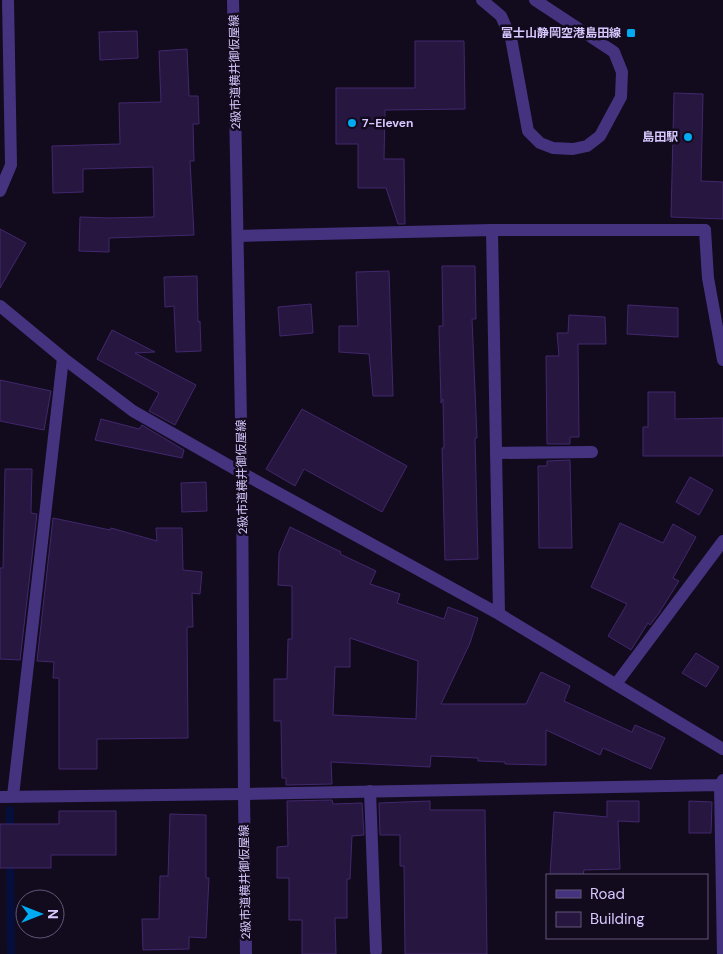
<svg xmlns="http://www.w3.org/2000/svg" width="723" height="954" font-family="'DM Sans','Noto Sans JP',sans-serif">
<rect width="100%" height="100%" fill="#120b1e"/>
<g fill="none" stroke-linecap="round" stroke-linejoin="round">
<path stroke="#060f3c" stroke-width="8" d="M10 810V833
M10 859 11 954"/>
</g>
<path fill="#271640" stroke="#42276d" fill-rule="evenodd" d="M137 31 138 58 100 60 99 32Z
M415 41H464L465 109 385 110 384 159H404L405 224H398L386 188H358V144H336V88H415Z
M187 49 189 96H198L199 124H193L194 161H190L194 235 109 238V252L79 251 80 217 109 218 154 217 153 167 83 169V192L53 193 52 146 120 144 119 103 161 102 159 51Z
M674 93 703 94 701 181 723 182V219L671 217Z
M0 229 26 243 0 288Z
M442 266H475L476 319H472L477 438H475L478 559 445 560 442 448H444L443 399 441 403 439 326H443Z
M389 271 393 396H373L369 354 339 352V326H358L356 272Z
M197 276 198 322 200 321 201 351 176 352 174 306 165 307 164 277Z
M311 304 313 333 280 336 278 307Z
M628 305 678 308V337L627 334Z
M569 315 605 317 606 344H578L579 437H570V444H547L546 356H559L557 333H568Z
M112 330 155 352 135 353 196 385 175 425 149 411 159 393 97 359Z
M0 380 51 391 44 430 0 421Z
M648 392H675V419L723 418V456H643V427H648Z
M302 409 407 466 382 512 304 469 295 486 266 469Z
M101 419 139 429 142 425 184 450 182 458 95 440Z
M570 460 572 548H539L538 466H547V461Z
M5 469H32L31 513 37 514 20 660 0 659V568H3Z
M690 477 713 490 699 515 676 502Z
M206 482 207 511 182 512 181 483Z
M53 518 110 530 111 528 157 541 156 528H182L183 570 202 572 200 594 192 593 193 627H187L188 738 97 739V769H59V678H53L54 662 37 661Z
M620 523 663 543 673 524 696 537 673 578 679 581 659 613 650 625 648 623 631 650 608 636 627 604 591 587Z
M290 527 341 552 340 554 376 571 370 584 400 594 397 603 444 619 448 607 478 618 470 643 441 704H526L541 672 570 686 564 701 632 732 635 725 665 738 651 769 603 748 600 755 546 730V765L505 764V762L478 761V758L431 756 430 767 331 762 332 784 286 785V778H282L281 721H274V679H287L288 639H292V586L278 585 279 553ZM350 638 418 661 416 719 333 715 335 667H350Z
M696 653 719 667 706 687 682 673Z
M332 800 333 804 362 803 364 835 352 836 350 879H347V918H335L336 954H302V920H289V878H277V847L288 846 287 801Z
M430 801V810H485L487 954H405L404 866H400V835H380L379 803Z
M607 801H639V822L618 821 620 869 584 870 583 875H550L554 812 607 817Z
M689 801 712 802 711 833H689Z
M59 811H116V855H51V868H0V824H59Z
M170 814 206 815V878H209L206 938 189 937V949L143 950 142 919H159L160 876H168Z"/>
<g fill="none" stroke-linecap="round" stroke-linejoin="round">
<path stroke="#453380" stroke-width="12" d="M705 230 708 278 723 360
M496 453 592 452
M616 684 723 541
M370 791 376 951
M13 796 63 358"/>
<path stroke="#453380" stroke-width="12" d="M0 191 11 165 8 0
M492 230 499 614
M238 236 492 230H705
M0 306 63 358 133 411 242 473 499 614 723 749
M0 797 244 794 720 785
M723 954 720 785 723 780"/>
<path stroke="#453380" stroke-width="12" d="M233 0 242 473 244 794 246 954
M482 0 501 16 511 38 528 131 540 143 553 148 573 149 587 146 600 136 621 97 622 72 614 52 535 0"/>
</g>
<g fill="#00abf3" stroke="#120b1e" stroke-width="2">
<rect x="626" y="28" width="10" height="10" rx="2.5"/>
<circle cx="352" cy="123" r="5"/>
<circle cx="688" cy="137" r="5"/>
</g>
<g text-anchor="middle" stroke-width="5" stroke-linejoin="round" paint-order="stroke">
<g font-size="12" font-weight="bold" fill="#d9c8ff" stroke="#120b1e" text-anchor="end">
<text x="621" y="37">富士山静岡空港島田線</text>
<text x="362" y="127" text-anchor="start">7-Eleven</text>
<text x="678" y="141">島田駅</text>
</g>
<g font-size="12" fill="#d9c8ff" stroke="#120b1e">
<text transform="translate(235 72) rotate(-91)" y="4">2級市道横井御仮屋線</text>
<text transform="translate(242 477) rotate(-91)" y="4">2級市道横井御仮屋線</text>
<text transform="translate(245 882) rotate(-91)" y="4">2級市道横井御仮屋線</text>
</g>
</g>
<rect x="546" y="874" width="162" height="65" fill="#120b1e" stroke="#625778"/>
<rect x="556" y="890" width="25" height="8" fill="#453380" stroke="#625778"/>
<text x="590" y="899" font-size="15" fill="#d9c8ff">Road</text>
<rect x="556" y="912" width="25" height="15" fill="#271640" stroke="#625778"/>
<text x="590" y="924" font-size="15" fill="#d9c8ff">Building</text>
<g transform="translate(40 914) rotate(90)"><circle r="24" fill="#120b1e" stroke="#625778"/>
<path d="M0-4L9 19L0 12L-9 19Z" fill="#00abf3"/>
<text y="-8" font-size="14" font-weight="bold" text-anchor="middle" fill="#d9c8ff">N</text>
</g>
</svg>
